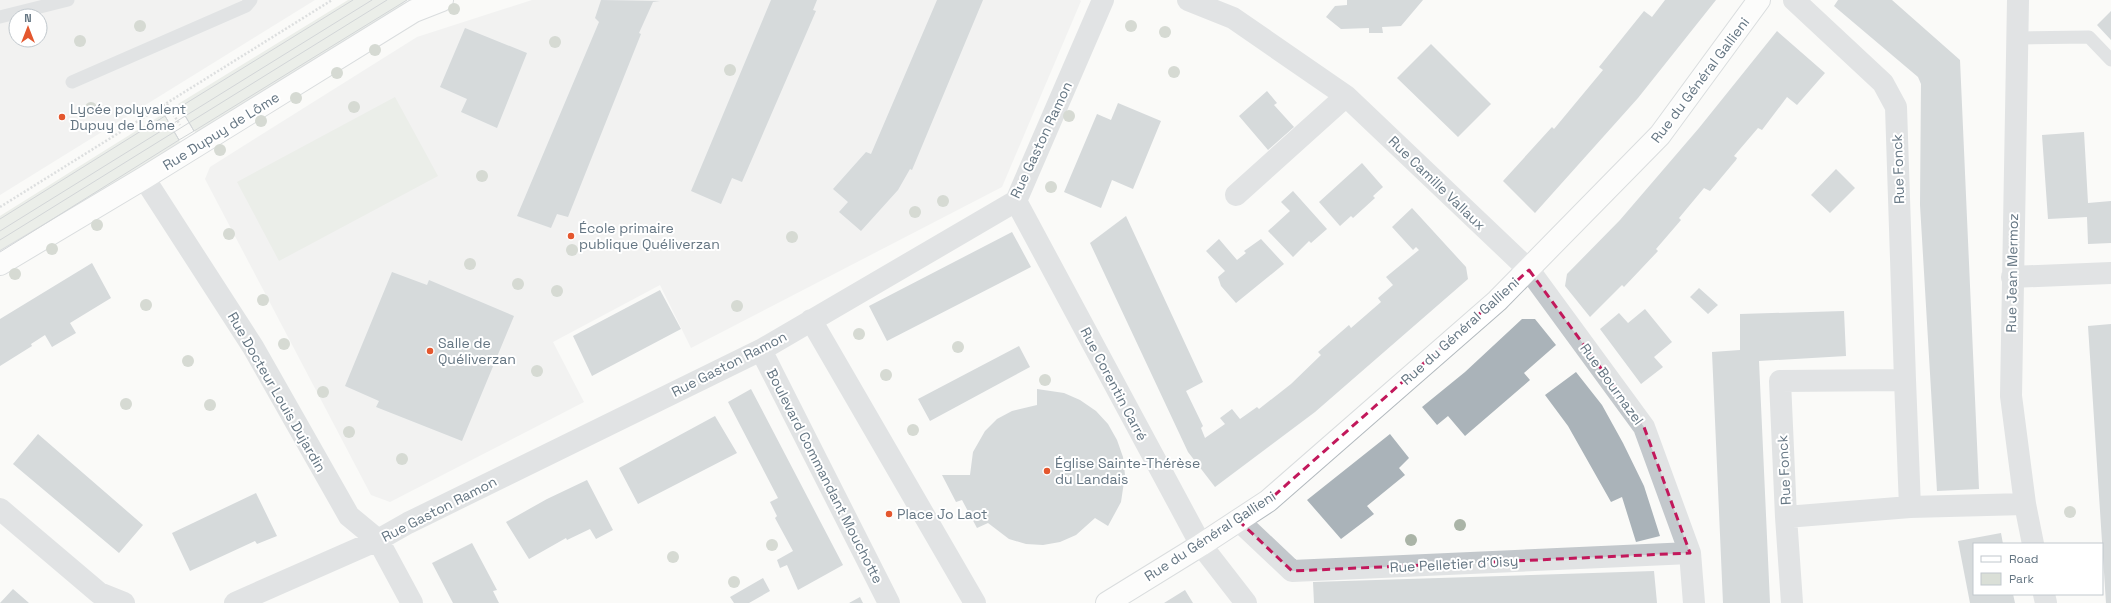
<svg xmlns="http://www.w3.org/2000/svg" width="2111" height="603" font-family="'Space Grotesk',sans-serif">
<rect width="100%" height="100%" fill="#fafaf8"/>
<path fill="#e8e9e9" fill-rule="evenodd" d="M0 0H315L0 195ZM16 16H40V40H16Z
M532 0H1080L1081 1 1002 187 691 348 660 285 553 342 584 402 390 502 371 495 205 179 210 167 417 37Z"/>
<path fill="#dadfd7" d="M348 0H407L394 12 215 120 197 135 178 104Z
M395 97 438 176 279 261 237 182Z
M163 114 182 145 0 256V216Z"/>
<path fill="#aab3b9" d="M601 0 660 1 653 2 639 33 641 34 568 217 557 214 551 228 517 216 599 22 595 18Z
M771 0H817L813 10 816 11 742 182 732 178 721 204 691 191Z
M937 0H983L912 170 910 169 898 190 861 231 839 212 848 202 833 189 866 152 871 154Z
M1347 0H1423L1401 26 1382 27 1383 33H1369V28L1341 29 1326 17 1335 6 1347 5Z
M1665 0H1716L1638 98 1535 213 1503 181 1552 127 1554 129 1603 70 1599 67 1644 11 1652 17Z
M1838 0H1892L1960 60 1979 489 1937 491 1920 205 1921 84 1918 77 1834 6Z
M2111 11V40L2097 25Z
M465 28 527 53 497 128 461 112 467 99 440 87Z
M1777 31 1825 73 1797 105 1787 97 1762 130 1758 128 1734 156 1737 158 1736 160 1710 191 1704 188 1679 218 1681 220 1656 249 1658 251 1624 287 1622 285 1590 317 1565 286 1567 274 1620 220 1699 128Z
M1431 44 1491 104 1458 137 1397 78Z
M1267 91 1277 103 1274 105 1294 127 1268 150 1239 116Z
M1118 103 1161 121 1133 189 1112 180 1101 208 1064 192 1097 114 1111 120Z
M2084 132 2088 203 2111 201V243L2088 244 2087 217 2048 219 2042 135Z
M1362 163 1383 187 1373 196 1375 198 1353 218 1351 216 1340 226 1319 202Z
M1836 169 1855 188 1830 213 1811 195Z
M1293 191 1327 229 1311 243 1309 241 1293 257 1268 231 1290 211 1281 202Z
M1412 208 1466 267 1468 279 1315 412 1215 487 1188 452 1090 243 1126 216 1203 382 1186 391 1203 426 1201 428 1205 438 1225 424 1220 418 1232 409 1240 419 1257 407 1259 409 1291 384 1321 355 1318 352 1349 325 1351 328 1381 302 1378 298 1393 285 1386 277 1419 250 1416 247 1413 250 1392 227Z
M1012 232 1031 267 887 341 869 306Z
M1219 239 1237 260 1246 253 1244 251 1261 239 1284 264 1236 303 1221 286 1218 277 1225 271 1206 251Z
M92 263 111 298 70 323 76 333 52 347 45 335 31 344 32 346 0 366V319Z
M392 272 427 285 429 280 514 316 462 441 376 407 379 401 345 386Z
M1699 288 1718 305 1708 314 1690 297Z
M660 290 681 329 592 376 573 336Z
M1645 309 1672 342 1654 357 1663 367 1641 384 1600 329 1619 313 1628 323Z
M1844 311 1846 356 1759 361 1770 603H1723L1712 352 1740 350V314Z
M1522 319H1535L1556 345 1524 373 1530 380 1465 436 1448 416 1437 425 1422 407 1465 372Z
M2111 324V603H2106L2088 326Z
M1019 346 1030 367 930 421 918 399Z
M1576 372 1602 405 1623 443 1644 486 1660 536 1636 542 1622 497 1611 502 1568 426 1545 395Z
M751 389 843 565 798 590 787 565 780 568 777 560 793 551 775 518 777 516 770 502 778 498 728 402Z
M1037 389 1064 393 1080 400 1096 411 1108 424 1117 440 1123 457 1125 475 1121 502 1108 526 1095 518 1076 535 1060 542 1043 545 1026 544 1009 539 988 523 977 528 962 500 956 502 942 475H970L973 452 985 431 997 419 1012 411 1037 405Z
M715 416 737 453 638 504 619 468Z
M38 434 143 525 119 553 13 464Z
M1390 434 1409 458 1399 468 1405 475 1367 506 1374 514 1341 539 1307 500Z
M587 480 613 530 596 539 590 529 567 540 566 538 529 559 506 522 547 499Z
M256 493 277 536 257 544 255 541 190 571 172 533Z
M2001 533 2003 544H1974V594H2013L2015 603H1970L1958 541Z
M472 543 497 590 493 591 499 603H453L432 563Z
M1654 571 1657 603H1314L1313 582Z
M763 578 770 591 749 603H734L730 597Z
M13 589 29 603H0Z
M1185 590 1193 603H1164Z
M860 597 863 603H849Z"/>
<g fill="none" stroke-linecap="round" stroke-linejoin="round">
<g stroke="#b3babf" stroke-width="24">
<path id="secondary" d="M0 264 144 178 414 11 442 0
M1107 603 1201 545 1268 501 1497 301 1660 135 1759 0"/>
</g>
<path stroke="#bbbfc2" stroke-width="2.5" stroke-dasharray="2 2" stroke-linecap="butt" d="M167 104 180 125
M0 207 332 0"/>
<path stroke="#c3c8cc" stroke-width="13" d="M0 17 68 0
M2018 38 2089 37 2111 60
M72 82 246 6 251 0"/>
<path stroke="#c3c8cc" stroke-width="22" d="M1188 0 1233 18 1346 96 1529 270 1644 427 1690 553 1694 603
M1794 0 1883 83 1896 107 1905 380
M2018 0 2011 396 2025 504 2033 544
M144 178 253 347 349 516 378 540 412 603
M1236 195 1346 96
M1016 201 1201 545 1246 603
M2012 277 2111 273
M811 320 975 603
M761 350 889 603
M1910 507 1786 517 1780 381 1905 380 1910 507 2025 504
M0 509 99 593 124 603
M1786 517 1792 603
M1238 520 1292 571 1690 553
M2044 594 2046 603
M235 603 378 540 408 523 761 350 1016 201 1103 0"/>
<use href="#secondary" stroke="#fff" stroke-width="22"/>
<path stroke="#a2aab0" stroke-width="1" d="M353 0 180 107 194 131 407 0
M180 107 194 131 179 140 165 116Z
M0 219 165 116 179 140 0 252
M0 231 372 0
M0 240 387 0"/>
</g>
<g fill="#aab4a7">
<circle cx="454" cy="9" r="6"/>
<circle cx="140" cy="26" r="6"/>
<circle cx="1131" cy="26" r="6"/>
<circle cx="1165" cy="32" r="6"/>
<circle cx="80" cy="41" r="6"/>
<circle cx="555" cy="42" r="6"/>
<circle cx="375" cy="50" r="6"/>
<circle cx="730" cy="70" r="6"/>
<circle cx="1174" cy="72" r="6"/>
<circle cx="337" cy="73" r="6"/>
<circle cx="296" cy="98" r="6"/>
<circle cx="354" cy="107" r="6"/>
<circle cx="91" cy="108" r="6"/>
<circle cx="1069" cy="116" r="6"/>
<circle cx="261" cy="121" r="6"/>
<circle cx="220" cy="150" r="6"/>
<circle cx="482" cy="176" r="6"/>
<circle cx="1051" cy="187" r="6"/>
<circle cx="943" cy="201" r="6"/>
<circle cx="915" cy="212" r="6"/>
<circle cx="97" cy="225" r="6"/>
<circle cx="229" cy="234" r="6"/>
<circle cx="792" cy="237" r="6"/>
<circle cx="52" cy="249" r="6"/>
<circle cx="572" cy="250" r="6"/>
<circle cx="470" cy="264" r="6"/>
<circle cx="15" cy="274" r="6"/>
<circle cx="518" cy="284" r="6"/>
<circle cx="557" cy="291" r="6"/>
<circle cx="263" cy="300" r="6"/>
<circle cx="146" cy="305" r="6"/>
<circle cx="737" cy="306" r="6"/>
<circle cx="859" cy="334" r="6"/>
<circle cx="284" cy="344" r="6"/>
<circle cx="958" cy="347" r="6"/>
<circle cx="188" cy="361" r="6"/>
<circle cx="537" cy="371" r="6"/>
<circle cx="886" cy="375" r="6"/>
<circle cx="1045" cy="380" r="6"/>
<circle cx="323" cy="392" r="6"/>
<circle cx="126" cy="404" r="6"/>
<circle cx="210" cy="405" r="6"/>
<circle cx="913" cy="430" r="6"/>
<circle cx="349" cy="432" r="6"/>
<circle cx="402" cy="459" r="6"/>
<circle cx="2070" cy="512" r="6"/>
<circle cx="1460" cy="525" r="6"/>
<circle cx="1411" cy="540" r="6"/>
<circle cx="772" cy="545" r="6"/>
<circle cx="673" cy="557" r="6"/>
<circle cx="734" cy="582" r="6"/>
</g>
<path d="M0 0H2111V603H0ZM1529 270 1644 427 1690 553 1292 571 1238 520 1268 501Z" fill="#fafaf8" fill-opacity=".55" fill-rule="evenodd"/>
<path fill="none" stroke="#c2185b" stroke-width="3" stroke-dasharray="8 5" stroke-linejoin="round" d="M1529 270 1644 427 1690 553 1292 571 1238 520 1268 501Z"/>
<g fill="#e4572e" stroke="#fff" stroke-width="1.5">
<circle cx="62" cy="117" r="4"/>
<circle cx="571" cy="236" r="4"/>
<circle cx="430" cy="351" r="4"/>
<circle cx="1047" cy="471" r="4"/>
<circle cx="889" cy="514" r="4"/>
</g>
<g text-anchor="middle" stroke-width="4" stroke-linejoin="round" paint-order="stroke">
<g font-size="14" fill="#657683" stroke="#fff">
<text transform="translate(1700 80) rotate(-53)" y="5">Rue du Général Gallieni</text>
<text transform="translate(221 131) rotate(-32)" y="5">Rue Dupuy de Lôme</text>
<text transform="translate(1041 140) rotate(-65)" y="5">Rue Gaston Ramon</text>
<text transform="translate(1898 169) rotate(-92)" y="5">Rue Fonck</text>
<text transform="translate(1437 183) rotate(44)" y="5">Rue Camille Vallaux</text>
<text transform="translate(2012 273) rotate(-89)" y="5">Rue Jean Mermoz</text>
<text transform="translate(1460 331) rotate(-42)" y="5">Rue du Général Gallieni</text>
<text transform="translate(729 364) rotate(-27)" y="5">Rue Gaston Ramon</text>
<text transform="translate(1114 384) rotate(62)" y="5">Rue Corentin Carré</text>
<text transform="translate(1612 384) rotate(54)" y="5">Rue Bournazel</text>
<text transform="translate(277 392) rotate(60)" y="5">Rue Docteur Louis Dujardin</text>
<text transform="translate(1784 470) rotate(-93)" y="5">Rue Fonck</text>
<text transform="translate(825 476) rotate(63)" y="5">Boulevard Commandant Mouchotte</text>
<text transform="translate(439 509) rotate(-27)" y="5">Rue Gaston Ramon</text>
<text transform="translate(1210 536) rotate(-33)" y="5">Rue du Général Gallieni</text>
<text transform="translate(1454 564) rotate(-3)" y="5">Rue Pelletier d'Oisy</text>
</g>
<g font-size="14" fill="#657683" stroke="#fff" text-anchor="start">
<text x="70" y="114">Lycée polyvalent<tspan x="70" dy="16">Dupuy de Lôme</tspan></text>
<text x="579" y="233">École primaire<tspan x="579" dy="16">publique Quéliverzan</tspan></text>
<text x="438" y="348">Salle de<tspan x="438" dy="16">Quéliverzan</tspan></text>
<text x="1055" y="468">Église Sainte-Thérèse<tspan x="1055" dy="16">du Landais</tspan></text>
<text x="897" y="519">Place Jo Laot</text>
</g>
</g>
<rect x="1973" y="543" width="130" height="52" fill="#ffffff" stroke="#c1c8cd"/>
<rect x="1981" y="556" width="20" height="6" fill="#ffffff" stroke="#c1c8cd"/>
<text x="2009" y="563" font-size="12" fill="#657683">Road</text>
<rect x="1981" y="573" width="20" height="12" fill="#dadfd7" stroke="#c1c8cd"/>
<text x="2009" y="583" font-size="12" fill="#657683">Park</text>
<g transform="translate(28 28)"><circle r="19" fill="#ffffff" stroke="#c1c8cd"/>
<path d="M0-3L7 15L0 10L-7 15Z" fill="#e4572e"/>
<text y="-6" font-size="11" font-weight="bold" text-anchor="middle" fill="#657683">N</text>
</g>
</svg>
